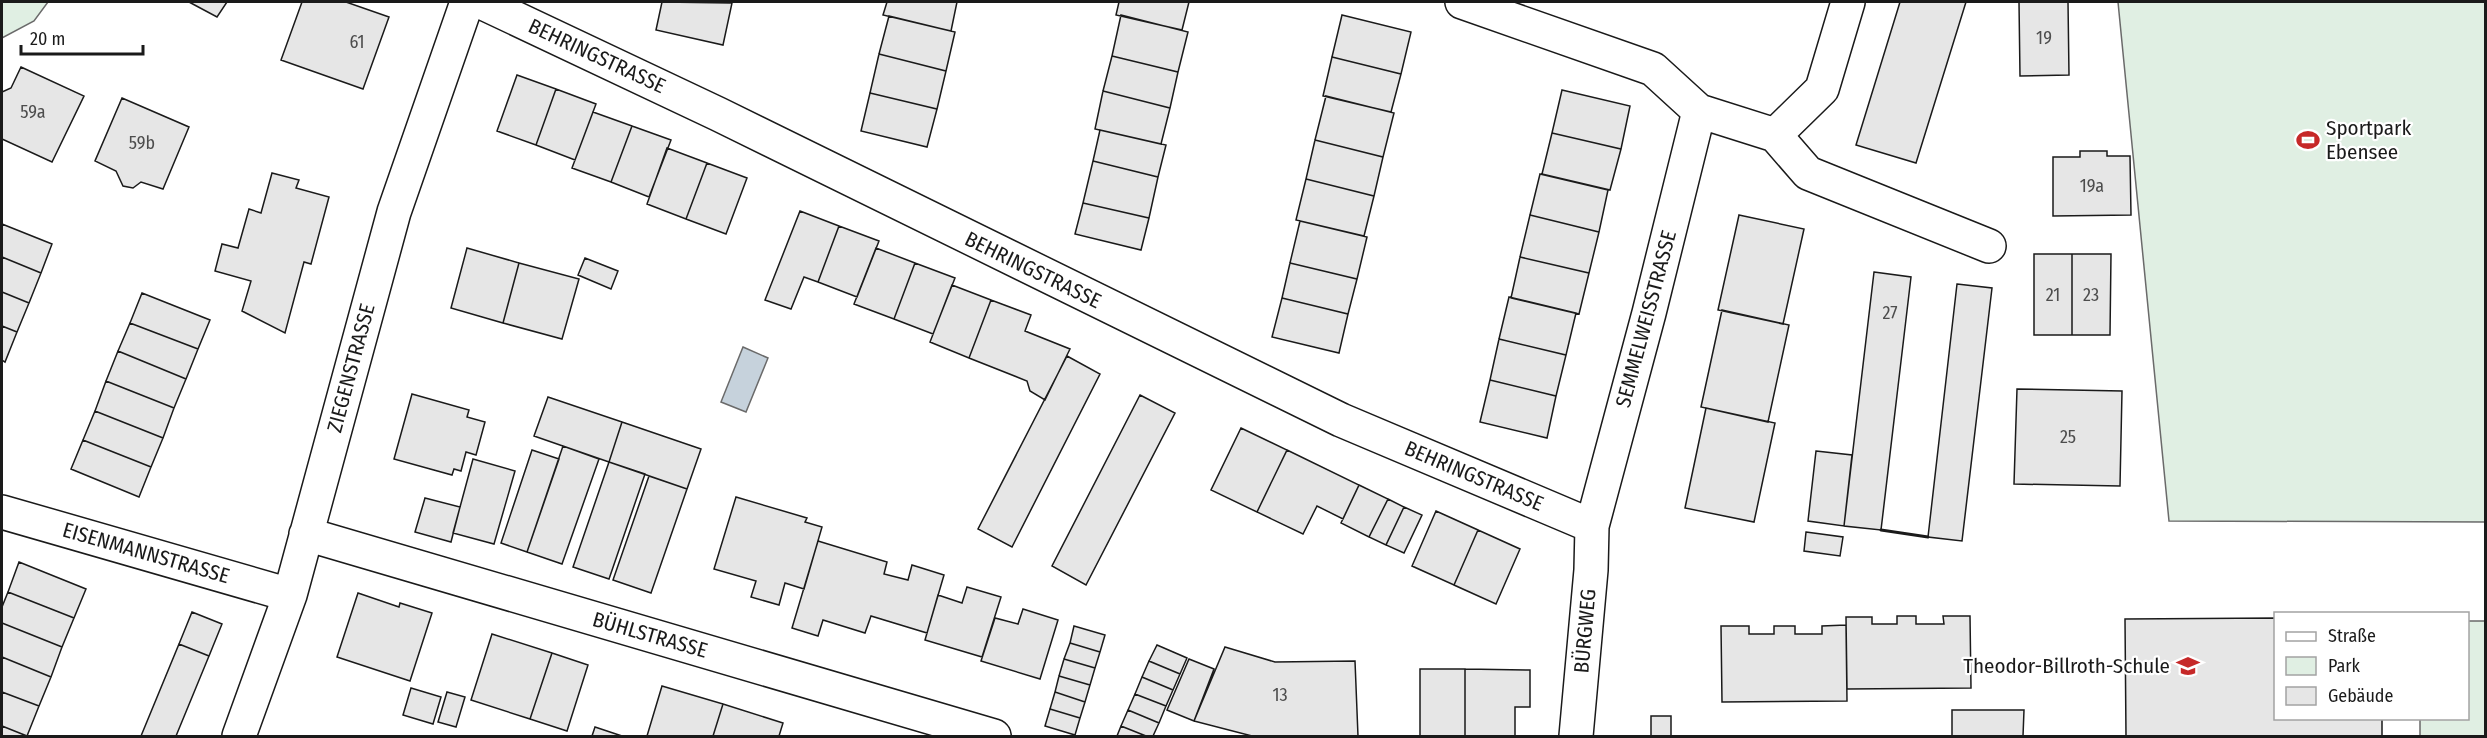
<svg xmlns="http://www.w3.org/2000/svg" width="2487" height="738" font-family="'Fira Sans Condensed',sans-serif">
<rect width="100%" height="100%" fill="#fff"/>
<path fill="#e0efe3" stroke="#6a6a6a" stroke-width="1.5" d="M2 2H48L34 21 2 38Z
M2118 2H2485V522L2169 521Z
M2468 621H2485V736H2420V719L2468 718Z"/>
<path fill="#c6d2dc" stroke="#6a6a6a" stroke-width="1.5" d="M743 347 768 358 746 412 721 402Z"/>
<path fill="#e6e6e6" stroke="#1a1a1a" stroke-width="1.5" d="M189 2H227L217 17Z
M302 2H346L389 17 363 89 281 60Z
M662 2 732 3 723 45 656 30Z
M887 2H957L951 31 883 15Z
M1119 2H1189L1182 30 1116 15Z
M1900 2H1966L1916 163 1856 145Z
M2019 2H2068L2069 75 2020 76Z
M1121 15 1188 32 1178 72 1112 56Z
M1342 15 1411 32 1401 74 1332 57Z
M889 16 955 32 946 71 879 54Z
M879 54 946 71 937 109 870 93Z
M1112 56 1178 72 1170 108 1103 91Z
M1332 57 1401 74 1391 112 1323 96Z
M21 67 84 96 52 162 2 139V92L11 88Z
M517 75 556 89 536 145 497 131Z
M556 89 596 104 575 160 536 145Z
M1562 90 1630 106 1621 149 1552 133Z
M1103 91 1170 108 1161 144 1095 129Z
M870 93 937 109 927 147 861 131Z
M1326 96 1394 113 1383 157 1315 140Z
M122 98 189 127 163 189 141 182 133 188 123 186 116 171 95 161Z
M593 112 632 126 611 182 572 168Z
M632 126 671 140 649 197 611 182Z
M1100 130 1166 145 1158 177 1093 161Z
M1552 133 1621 149 1610 190 1542 174Z
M1315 140 1383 157 1374 196 1306 179Z
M667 148 707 163 686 219 647 204Z
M2080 151H2107V156H2130L2131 215 2053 216V157H2080Z
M1093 161 1158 177 1149 218 1083 203Z
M707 163 747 178 726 234 686 219Z
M272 173 299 180 296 188 329 197 311 264 304 262 285 333 242 311 251 281 215 271 222 244 238 248 249 209 261 213Z
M1540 174 1608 190 1599 232 1530 215Z
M1306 179 1374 196 1364 236 1296 220Z
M1083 203 1149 218 1141 250 1075 234Z
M800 211 839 226 818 282 804 277 791 309 765 300Z
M1530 215 1599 232 1589 273 1520 257Z
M1739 215 1804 229 1783 324 1718 310Z
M1300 221 1367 237 1357 279 1290 263Z
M2 224 52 244 41 273 2 257Z
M839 226 879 241 857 297 818 282Z
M467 248 519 263 503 323 451 308Z
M876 248 915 263 894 319 854 304Z
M2034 254H2072V335H2034Z
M2072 254H2111L2110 335H2072Z
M2 257 41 273 29 303 2 292Z
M1520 257 1589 273 1579 314 1511 298Z
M585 258 618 271 611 289 578 275Z
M519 263 579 279 562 339 503 323Z
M915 263 955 278 933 334 894 319Z
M1290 263 1357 279 1348 314 1282 298Z
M1874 272 1911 277 1881 530 1844 526Z
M1957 284 1992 288 1962 541 1928 537Z
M952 285 991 300 969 358 930 342Z
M2 292 29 303 17 332 2 326Z
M142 293 210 320 198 349 130 323Z
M1509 297 1576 313 1566 355 1499 339Z
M1282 298 1348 314 1339 353 1272 337Z
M991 300 1031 315 1025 331 1070 349 1045 400 1030 391 1027 381 969 358Z
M1722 310 1789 325 1768 422 1701 407Z
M130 323 198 349 186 379 118 351Z
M2 326 17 332 5 362 2 360Z
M1499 339 1566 355 1556 396 1490 380Z
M118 351 186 379 174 408 106 381Z
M1067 356 1100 374 1012 547 978 529Z
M1490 380 1556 396 1547 438 1480 422Z
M106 381 174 408 163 438 95 411Z
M2017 389 2122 391 2120 486 2014 484Z
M412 394 469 410 467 417 485 422 476 455 466 452 461 471 454 469 452 475 394 459Z
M1140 395 1175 413 1086 585 1052 566Z
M548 397 622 422 609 462 534 436Z
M1706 408 1775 423 1754 522 1685 508Z
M95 411 163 438 151 467 83 440Z
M622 422 701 449 687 489 609 462Z
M1241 428 1287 450 1257 512 1211 490Z
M83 440 151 467 139 497 71 469Z
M563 446 599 459 562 564 527 552Z
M532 450 559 459 527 552 501 543Z
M1287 450 1359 485 1343 519 1317 506 1303 534 1257 512Z
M1816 451 1852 455 1844 526 1808 521Z
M473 459 515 471 494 544 453 533Z
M609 462 645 474 609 579 573 567Z
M649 476 687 489 651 593 613 580Z
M1359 485 1388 499 1369 537 1341 523Z
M736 497 807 518 805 522 822 527 804 589 785 583 779 605 751 597 756 581 714 569Z
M425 498 460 507 451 542 415 532Z
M1388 499 1404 507 1386 545 1369 537Z
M1404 507 1422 515 1404 553 1386 545Z
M1436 511 1478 530 1454 585 1412 566Z
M1478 530 1520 549 1496 604 1454 585Z
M1806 532 1843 537 1840 556 1804 551Z
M818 541 887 562 884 574 908 580 912 565 944 575 927 633 871 616 865 633 823 620 818 636 792 628Z
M19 562 86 589 74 618 8 592Z
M967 587 1001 597 982 657 925 640 938 595 962 603Z
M8 592 74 618 62 647 2 623V607Z
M358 593 399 607 400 603 432 613 410 681 337 657Z
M1023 609 1058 620 1040 679 981 661 995 618 1018 624Z
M192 612 222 624 209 656 179 644Z
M1897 616H1916V624H1944L1943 616H1970L1971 688 1847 689 1846 617H1872V624H1897Z
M2276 618V718H2382V736H2126L2125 619Z
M2 623 62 647 51 677 2 657Z
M1846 625 1847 701 1722 702 1721 626H1749V634H1774V626H1795V634H1822V626Z
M1074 626 1105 635 1100 652 1070 643Z
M492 634 552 653 530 719 471 700Z
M1070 643 1100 652 1095 668 1064 659Z
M179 644 209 656 176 736H141Z
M1157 645 1187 658 1180 674 1149 661Z
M1225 647 1275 662 1355 661 1358 736H1252L1194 721Z
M552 653 588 665 567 731 530 719Z
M2 657 51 677 39 706 2 692Z
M1064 659 1095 668 1090 685 1059 676Z
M1189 659 1214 669 1194 721 1167 710Z
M1149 661 1180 674 1173 690 1142 677Z
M1420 669H1465V736H1420Z
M1465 669 1530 670V707H1515V736H1465Z
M1059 676 1090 685 1085 702 1055 692Z
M1142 677 1173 690 1166 706 1135 694Z
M662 686 723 704 713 736H647Z
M411 688 441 697 433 724 403 715Z
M2 692 39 706 27 736 2 726Z
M447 692 465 697 456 727 438 722Z
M1055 692 1085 702 1080 718 1050 709Z
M1135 694 1166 706 1159 723 1128 710Z
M723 704 783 723 779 736H713Z
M1050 709 1080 718 1075 735 1045 726Z
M1128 710 1159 723 1153 736H1146L1121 726Z
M1952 710H2024L2023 736H1952Z
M1651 716H1671V736H1651Z
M2 726 27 736H2Z
M1121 726 1146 736H1117Z
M595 727 622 736H592Z"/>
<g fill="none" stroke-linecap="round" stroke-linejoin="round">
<g stroke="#1a1a1a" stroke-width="36">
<path id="minor" d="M481 2 718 114 1341 420 1592 526
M1462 2 1653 69 1699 111 1775 135
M1848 2 1822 89 1775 135 1808 173 1989 246
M2 512 290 595
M306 534 994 736
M239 736 290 595 394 212 467 2
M1576 736 1591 570 1592 526 1649 313 1699 111"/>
</g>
<use href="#minor" stroke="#fff" stroke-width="33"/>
<path stroke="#1a1a1a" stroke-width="3" d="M1881 530 1928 537"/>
</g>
<defs>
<g id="stadium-bare" transform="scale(1.8)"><path d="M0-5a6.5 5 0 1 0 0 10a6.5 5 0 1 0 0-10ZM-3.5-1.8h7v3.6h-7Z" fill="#c62828" stroke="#fff" stroke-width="2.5" paint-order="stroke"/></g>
<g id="school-bare" transform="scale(1.8)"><path d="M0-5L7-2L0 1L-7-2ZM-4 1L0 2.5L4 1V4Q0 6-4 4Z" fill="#c62828" stroke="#fff" stroke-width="2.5" paint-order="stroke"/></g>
</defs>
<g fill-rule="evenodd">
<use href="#stadium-bare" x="2308" y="140"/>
<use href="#school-bare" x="2188" y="666"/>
</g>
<g text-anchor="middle" stroke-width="4.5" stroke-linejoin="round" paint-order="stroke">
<g font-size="18" fill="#4d4d4d">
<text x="2044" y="44">19</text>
<text x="357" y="48">61</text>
<text x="33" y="118">59a</text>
<text x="142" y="149">59b</text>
<text x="2092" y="192">19a</text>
<text x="2053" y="301">21</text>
<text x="2091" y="301">23</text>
<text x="1890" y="319">27</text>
<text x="2068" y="443">25</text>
<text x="1280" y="701">13</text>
</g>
<g font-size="21" fill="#1a1a1a" stroke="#fff">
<text transform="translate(597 56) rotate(25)" y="7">BEHRINGSTRASSE</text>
<text transform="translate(1033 270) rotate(26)" y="7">BEHRINGSTRASSE</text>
<text transform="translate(1646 319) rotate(-75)" y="7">SEMMELWEISSTRASSE</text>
<text transform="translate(351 368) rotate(-75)" y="7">ZIEGENSTRASSE</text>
<text transform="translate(1474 476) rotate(23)" y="7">BEHRINGSTRASSE</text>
<text transform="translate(146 553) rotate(16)" y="7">EISENMANNSTRASSE</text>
<text transform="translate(1585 631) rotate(-85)" y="7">BÜRGWEG</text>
<text transform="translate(650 635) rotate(16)" y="7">BÜHLSTRASSE</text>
</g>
<g font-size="21" fill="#1a1a1a" stroke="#fff" text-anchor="start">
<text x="2326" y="135">Sportpark<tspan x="2326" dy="24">Ebensee</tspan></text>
<text x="2170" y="673" text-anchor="end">Theodor-Billroth-Schule</text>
</g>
</g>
<rect width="2487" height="738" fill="none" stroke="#1a1a1a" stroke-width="6"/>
<rect x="2274" y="612" width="195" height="108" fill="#ffffff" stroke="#a3a3a3" stroke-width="1.5"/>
<rect x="2286" y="632" width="30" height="9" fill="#ffffff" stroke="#a3a3a3" stroke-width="1.5"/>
<text x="2328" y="642" font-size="18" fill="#1a1a1a">Straße</text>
<rect x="2286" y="657" width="30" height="18" fill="#e0efe3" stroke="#a3a3a3" stroke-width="1.5"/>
<text x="2328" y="672" font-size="18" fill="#1a1a1a">Park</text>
<rect x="2286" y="687" width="30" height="18" fill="#e6e6e6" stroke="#a3a3a3" stroke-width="1.5"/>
<text x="2328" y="702" font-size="18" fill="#1a1a1a">Gebäude</text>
<path d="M21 45v9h122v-9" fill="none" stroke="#1a1a1a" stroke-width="3"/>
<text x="30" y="45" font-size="18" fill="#1a1a1a" stroke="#ffffff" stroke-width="4.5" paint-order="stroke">20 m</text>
</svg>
